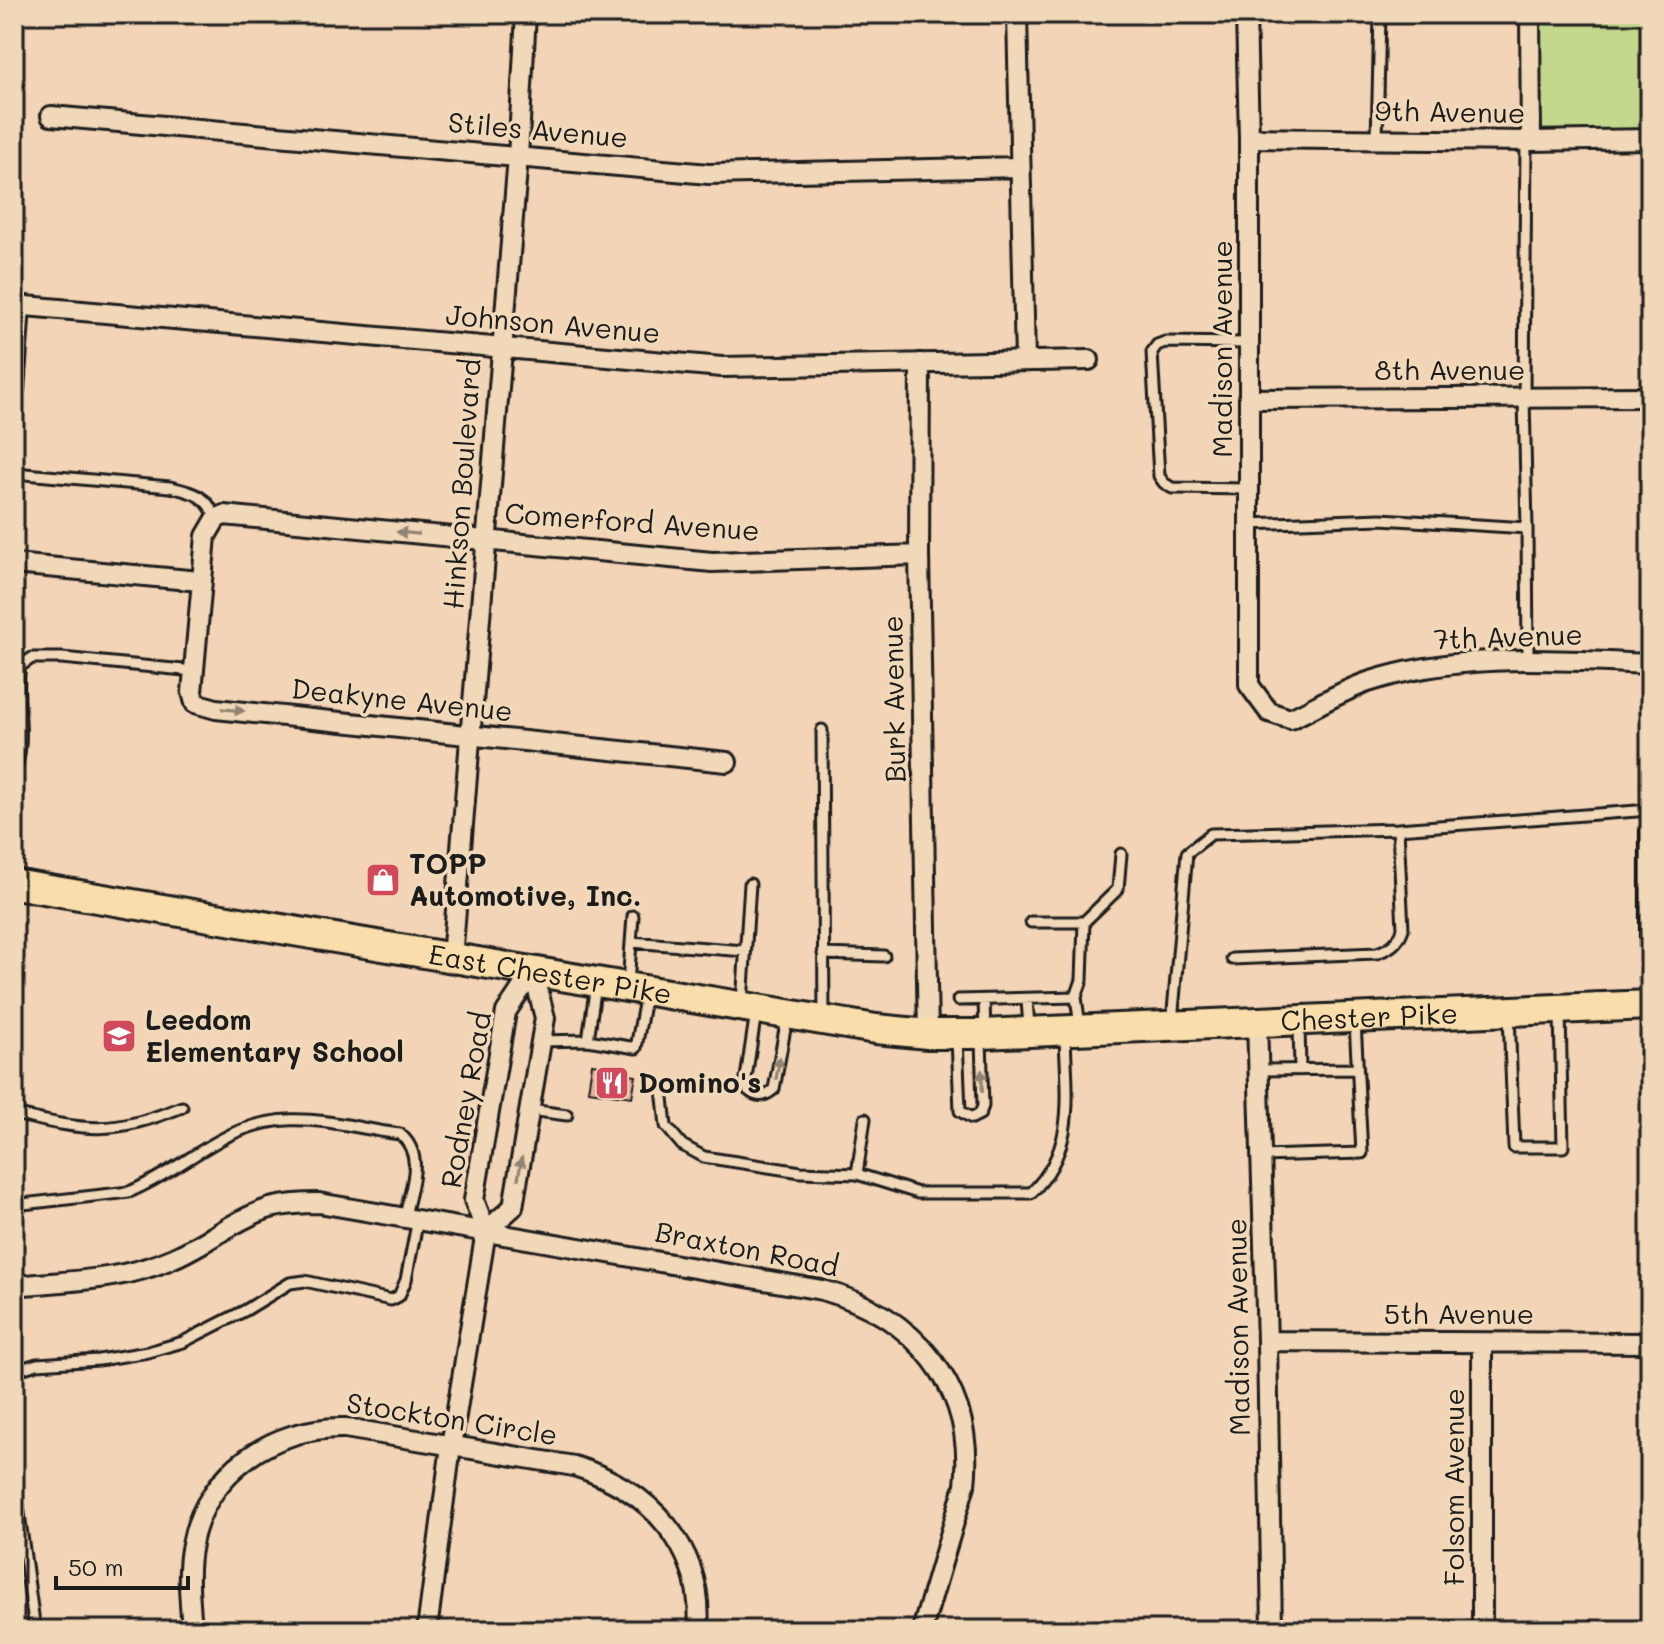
<svg xmlns="http://www.w3.org/2000/svg" width="1664" height="1644" font-family="Mali,sans-serif">
<rect width="100%" height="100%" fill="#f3d4b6"/>
<filter id="ink" filterUnits="userSpaceOnUse"><feTurbulence type="fractalNoise" baseFrequency=".0125" numOctaves="2"/><feDisplacementMap in="SourceGraphic" scale="16" xChannelSelector="R" yChannelSelector="G"/><feConvolveMatrix kernelMatrix="1 2 1 2 8 2 1 2 1" color-interpolation-filters="sRGB"/></filter>
<g filter="url(#ink)">
<path fill="#c3d88d" stroke="#707a54" stroke-width="2" d="M1534 14H1650V139L1531 141Z"/>
<path fill="#e3b19e" stroke="#1c1c1c" stroke-width="2" d="M592 1064 613 1067V1072L636 1076 632 1097 588 1091Z"/>
<g fill="none" stroke-linecap="round" stroke-linejoin="round">
<g stroke="#1c1c1c" stroke-width="15">
<path id="lane" d="M1377 139 1380 14
M1526 141 1524 398 1527 528
M1249 343 1165 342 1157 345 1152 352 1159 476 1164 483 1172 488 1250 489
M14 473 170 487C193 492 208 496 216 519
M1250 524 1381 519 1527 528 1528 659
M822 730 824 1016
M14 772C28 739 14 700 20 666L32 658H62L194 671
M1398 829 1650 810
M1031 922H1084
M631 942 745 951
M823 954 884 956
M628 984 633 916
M1027 999 1029 1028
M958 1000 1076 997
M984 1000 985 1032
M742 1003 750 884
M756 1012 746 1078 748 1090C757 1098 765 1097 774 1089L787 1018
M1509 1014 1514 1147H1563L1560 1013
M1172 1022 1187 853 1211 834 1398 829 1403 929C1398 943 1391 948 1377 953L1232 959
M1299 1025 1300 1070
M1080 1026 1076 997 1082 980 1084 922 1118 889 1121 854
M957 1038 960 1111 972 1118 980 1114 983 1106 981 1039
M588 1040 596 984
M540 1041 588 1040 636 1048 646 993
M1258 1070 1357 1069
M662 1088 666 1126 682 1145 704 1157 801 1172 857 1174 918 1193H1031C1078 1148 1066 1092 1065 1034
M530 1110 567 1115
M14 1114C88 1131 110 1136 182 1107
M1261 1156 1362 1153 1355 1022
M857 1174 865 1119
M14 1205 129 1192C161 1179 189 1157 220 1140 285 1104 333 1125 400 1134 426 1156 410 1188 405 1217
M14 1371 37 1364 99 1360 148 1352 183 1342 246 1310 290 1283 305 1281 391 1300 399 1296 406 1280 418 1219
M14 1477 35 1630"/>
</g>
<g stroke="#1c1c1c" stroke-width="24">
<path id="street" d="M1017 14 1025 361
M1246 14 1249 138V685L1269 712 1290 719C1316 707 1341 691 1368 682 1460 652 1555 660 1650 664
M1530 14 1531 141
M51 116 709 174 1020 167
M1249 138 1531 141 1650 139
M14 305 722 367 1089 360
M920 363 919 555 928 1034
M14 390 20 306
M1250 399 1650 397
M14 564 200 581
M727 762 216 709 195 703 192 692 206 536 216 519 224 515 712 562 919 555
M1650 832V979
M452 958 518 157 526 14
M1257 1022 1267 1341 1272 1630
M486 1231 513 1207 545 1018 533 971
M14 1286C67 1281 122 1281 171 1259 205 1245 235 1219 270 1208 286 1204 302 1203 319 1203L822 1290C914 1315 976 1386 965 1485L922 1630
M1267 1341 1650 1343
M1482 1343V1630
M192 1630C190 1601 186 1572 192 1544 206 1472 274 1426 345 1428L574 1466C649 1489 705 1547 698 1630
M427 1630 451 1446 486 1231 474 1200 506 1012 533 971"/>
</g>
<g stroke="#1c1c1c" stroke-width="34">
<g id="primary">
<path id="s1" d="M14 884 876 1029 928 1034H981L1650 1005"/>
</g>
</g>
<use href="#lane" stroke="#f1d8b9" stroke-width="9"/>
<use href="#street" stroke="#f1d8b9" stroke-width="18"/>
<use href="#primary" stroke="#f9deab" stroke-width="28"/>
</g>
<defs><path id="oneway-solid" d="M-6-.8H1V-3.2L6.5 0L1 3.2V.8H-6Z" transform="scale(2)"/></defs>
<g fill="#918372">
<use href="#oneway-solid" transform="translate(408 533) rotate(-175)"/>
<use href="#oneway-solid" transform="translate(233 710) rotate(6)"/>
<use href="#oneway-solid" transform="translate(778 1068) rotate(-80)"/>
<use href="#oneway-solid" transform="translate(982 1081) rotate(-92)"/>
<use href="#oneway-solid" transform="translate(520 1168) rotate(-80)"/>
</g>
</g>
<defs>
<g id="shop-square" transform="scale(1.8)"><rect x="-9" y="-9" width="18" height="18" rx="4" fill="#d1495b" stroke="#f1d8b9"/><path d="M-5-2.5h2.3a2.7 3.5 0 0 1 5.4 0H5L5.5 6h-11ZM-1.5-2.5h3a1.5 2.3 0 0 0-3 0Z" fill="#fff"/></g>
<g id="school-square" transform="scale(1.8)"><rect x="-9" y="-9" width="18" height="18" rx="4" fill="#d1495b" stroke="#f1d8b9"/><path d="M0-5L7-2L0 1L-7-2ZM-4 1L0 2.5L4 1V4Q0 6-4 4Z" fill="#fff"/></g>
<g id="restaurant-square" transform="scale(1.8)"><rect x="-9" y="-9" width="18" height="18" rx="4" fill="#d1495b" stroke="#f1d8b9"/><path d="M-5-6h1v4h1v-4h1v4h1v-4h1v5L-1.5 .5V6h-2V.5L-5-1ZM5-6V6H3V1.5H1.5Q1.5-4 5-6Z" fill="#fff"/></g>
</defs>
<g fill-rule="evenodd">
<use href="#shop-square" x="383" y="880"/>
<use href="#school-square" x="119" y="1036"/>
<use href="#restaurant-square" x="612" y="1083"/>
</g>
<g text-anchor="middle" stroke-width="7" stroke-linejoin="round" paint-order="stroke">
<g font-size="28" fill="#1c1c1c" stroke="#f1d8b9">
<text transform="translate(1450 112) rotate(1)" y="10">9th Avenue</text>
<text transform="translate(538 130) rotate(5)" y="10">Stiles Avenue</text>
<text transform="translate(553 324) rotate(5)" y="10">Johnson Avenue</text>
<text transform="translate(1222 349) rotate(-90)" y="10">Madison Avenue</text>
<text x="1450" y="380">8th Avenue</text>
<text transform="translate(462 484) rotate(-86)" y="10">Hinkson Boulevard</text>
<text transform="translate(632 522) rotate(4)" y="10">Comerford Avenue</text>
<text transform="translate(1508 637) rotate(-2)" y="10">7th Avenue</text>
<text transform="translate(894 699) rotate(-91)" y="10">Burk Avenue</text>
<text transform="translate(402 700) rotate(6)" y="10">Deakyne Avenue</text>
<text dy="10" stroke="none"><textPath href="#s1" startOffset="544">East Chester Pike</textPath></text>
<text dy="10" stroke="none"><textPath href="#s1" startOffset="1368">Chester Pike</textPath></text>
<text transform="translate(466 1100) rotate(-80)" y="10">Rodney Road</text>
<text transform="translate(747 1249) rotate(11)" y="10">Braxton Road</text>
<text x="1459" y="1324">5th Avenue</text>
<text transform="translate(1238 1327) rotate(-91)" y="10">Madison Avenue</text>
<text transform="translate(452 1419) rotate(9)" y="10">Stockton Circle</text>
<text transform="translate(1454 1487) rotate(-90)" y="10">Folsom Avenue</text>
</g>
<g font-size="28" font-weight="bold" fill="#1c1c1c" stroke="#f1d8b9" text-anchor="start">
<text x="409" y="874">TOPP<tspan x="409" dy="32">Automotive, Inc.</tspan></text>
<text x="145" y="1030">Leedom<tspan x="145" dy="32">Elementary School</tspan></text>
<text x="638" y="1093">Domino's</text>
</g>
</g>
<rect width="1664" height="1644" fill="none" stroke="#f1d8b9" stroke-width="48"/>
<rect x="24" y="24" width="1616" height="1596" fill="none" stroke="#1c1c1c" stroke-width="3" filter="url(#ink)"/>
<path d="M56 1576v12h132v-12" fill="none" stroke="#1c1c1c" stroke-width="4"/>
<text x="68" y="1576" font-size="24" fill="#1c1c1c" stroke="#f1d8b9" stroke-width="6" paint-order="stroke">50 m</text>
</svg>
